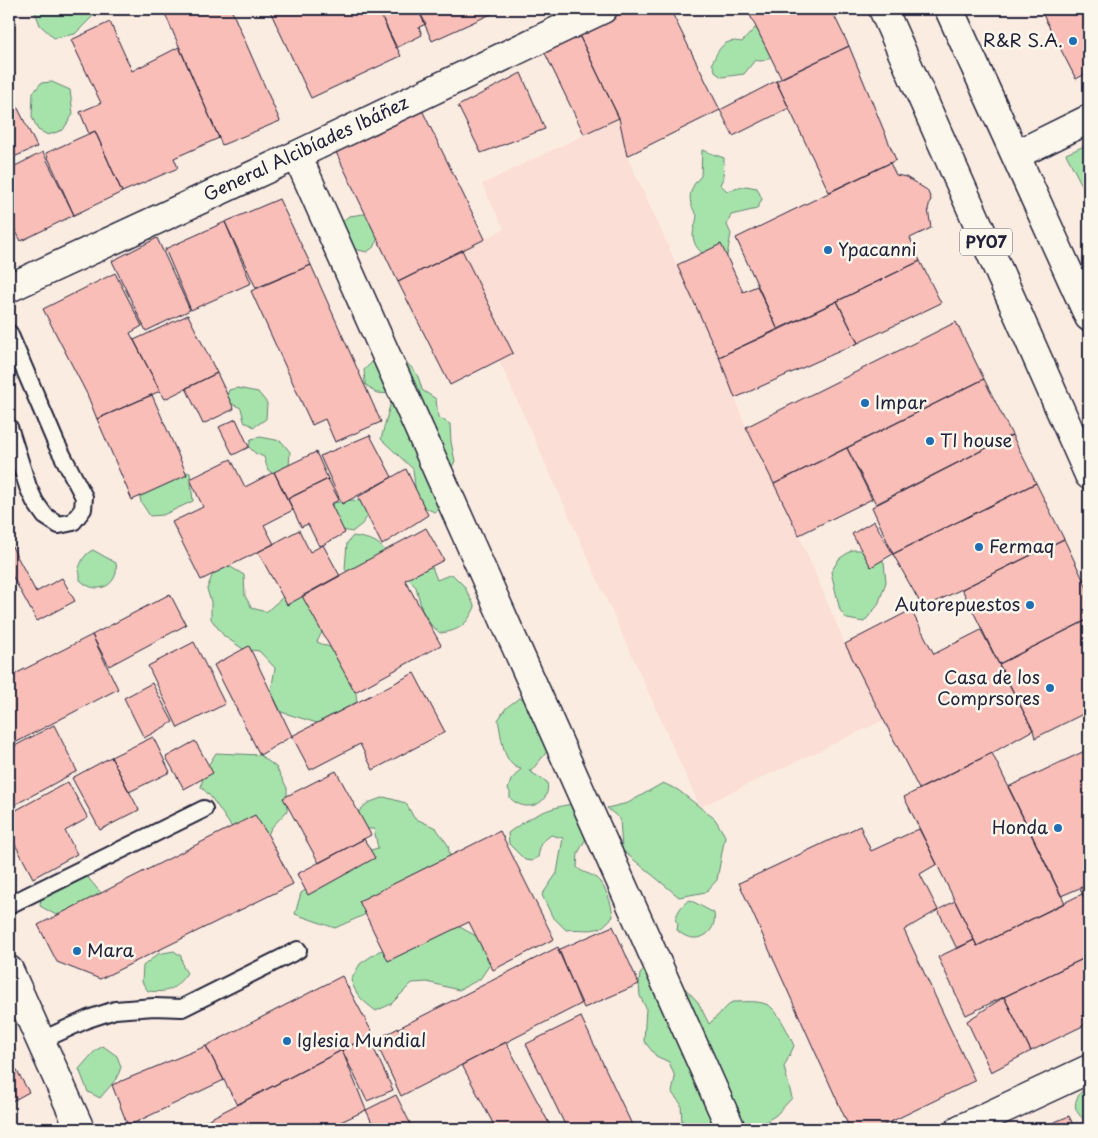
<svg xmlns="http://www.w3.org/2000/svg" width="1098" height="1138" font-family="'Playpen Sans',sans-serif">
<rect width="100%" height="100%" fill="#fbece2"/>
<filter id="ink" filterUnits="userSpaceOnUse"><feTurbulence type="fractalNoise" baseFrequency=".02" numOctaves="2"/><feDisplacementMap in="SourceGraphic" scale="10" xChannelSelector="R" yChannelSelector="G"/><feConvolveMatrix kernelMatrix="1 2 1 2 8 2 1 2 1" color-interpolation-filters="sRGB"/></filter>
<g filter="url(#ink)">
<path fill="#fbded5" d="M619 118 627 156 719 357 746 427 799 535 845 644 884 720 700 807 499 360 513 353 462 250 504 229 482 184Z"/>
<path fill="#a6e3aa" stroke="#648272" d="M34 9H96L93 16 75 34 54 38 40 25Z
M755 28 774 35 780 46C773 54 767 64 755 60L744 74 722 77 716 73 712 63C719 49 723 38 742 42Z
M52 82 70 90 73 114 63 130 48 135 38 130 32 117 33 93 41 83Z
M1089 144V199L1066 154Z
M702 150 724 158 723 179 720 184 727 191 746 186 757 188 762 199 757 209 731 215 727 225 731 234 726 261C710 259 694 253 693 235 693 229 697 221 697 215 686 201 689 188 701 176Z
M364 214 375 221 381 228 375 246 367 252 354 249 340 223 349 216Z
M401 359C415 369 418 373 422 390L436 399 438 417 450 424 451 442 455 461 448 475 442 508 434 512 424 507 416 495 413 469 381 439 393 394 376 393 365 384 364 370 373 361Z
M237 388 258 392 267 403 266 419 254 427 244 421 241 408 232 404 226 398 229 390Z
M260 437 281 441 290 452 289 468 277 476 268 470 264 457 255 453 249 447 251 439Z
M148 462 190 473 193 501 163 515 150 516 141 502 135 472Z
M352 500 362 501 368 516 362 524 352 532 333 528 330 512 333 503Z
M353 536C369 539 379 540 387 554L349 575 345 569 347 543Z
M93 550 116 563C120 585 97 597 80 580V574L78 571C81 562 84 554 93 550Z
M852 550H867L884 562 886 582 878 605 864 622 847 619 840 610 831 572 839 559Z
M419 561 432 567 437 580 452 574 464 586 475 607C467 624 460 631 440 633L431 625 422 610 416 587 407 578Z
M229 566 244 575 245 596 252 608 266 612 283 597 305 594 322 632 317 642 339 651 353 667 357 702 317 723 281 712 271 691 275 668 259 651 243 649 224 636 211 619V602L207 589 213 573Z
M519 698 534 699 553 731 546 753 531 771H529L547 782C552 803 527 815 510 798V792L508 789 511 780 521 769C502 765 502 736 498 720L506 708Z
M216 753 260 755 276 767 287 788V811L271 828 268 835 234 830C223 816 215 799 201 787L204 772Z
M663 783 678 790 715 819 725 836 717 880 706 892 679 897 622 850 620 819 607 808 628 803Z
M384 797 406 803 414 818 436 828 448 845 451 864 384 906 335 928 295 914 301 893 367 851 378 848 374 829H362L358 823 359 811 368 803Z
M573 804 589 833 578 853 577 867C582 873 589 873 595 877 606 886 612 903 613 917 609 920 605 926 600 928 589 932 577 928 566 930L552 916 542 895 557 873 563 838 551 835 541 843 538 857 532 861 525 860 509 844 508 833C528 818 548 807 573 804Z
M80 860 89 879 101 893 98 905 78 914 56 915 40 906 43 879Z
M690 900 714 913C718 935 694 947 677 930L678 923 675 920C678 911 682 904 690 900Z
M447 920 476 936 486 945 493 960 480 979 459 990 427 982 412 983 391 1004 376 1011C363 1001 356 996 351 980L360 964 379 951 402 948Z
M174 951 181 956 183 967 187 973C174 990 169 993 148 991L142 982 143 966 158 954Z
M649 964 680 983 698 1002 709 1024 732 1002C743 1002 758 1000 768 1005 778 1010 790 1036 794 1046L784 1067 792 1098 776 1115 755 1129H685L682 1124 681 1104 672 1093 675 1077 669 1062 656 1056 644 1041 646 1008 640 996 639 984 640 974Z
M103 1046 117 1056 121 1067 117 1078 100 1098 88 1092 79 1069 95 1051Z
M1088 1084H1089V1124C1070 1109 1072 1101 1088 1084Z"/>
<path fill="#fabeb8" stroke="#22223b" d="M163 9H231L280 121 222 145Z
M269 9H378L401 56 311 98Z
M378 9H418L426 24 419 27 422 35 396 48Z
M418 9H502L432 41Z
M624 9H670L720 110 627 156 619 118 577 31Z
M747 9H831L849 46 781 78Z
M1040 9H1089V72L1076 79Z
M110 22 132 71 179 47 219 138 174 158 178 168 122 192 95 131 89 134 80 112 101 103 71 40Z
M577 31 619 118 584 134 542 47Z
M849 46 896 160 829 192 776 81Z
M521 73 545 129 481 153 458 106Z
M776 81 789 108 733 136 720 110Z
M9 90 37 147 9 159Z
M421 108 485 239 398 282 334 148Z
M95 131 122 192 74 215 46 153Z
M43 152 74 215 21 241 9 218V169Z
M890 163 896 175 906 177 927 190 931 199 928 209 931 228 910 238 920 261 778 330 736 238Z
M279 199 311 265 256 288 225 222Z
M225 222 251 283 191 310 165 249Z
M157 238 190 310 146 331 112 261Z
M721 244 743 292 757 286 778 330 719 357 677 265Z
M462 250 513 353 450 385 398 282Z
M920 261 941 303 858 343 837 301Z
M311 265 381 422 335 442 325 419 312 425 251 291Z
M115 273 142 326 130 333 160 391 97 419 87 394 43 309Z
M837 301 858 343 735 398 719 357Z
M188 315 217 373 165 399 160 391 134 340Z
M956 322 984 379 774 484 746 427Z
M217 373 234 409 203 424 186 388Z
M984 379 1012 435 876 504 847 448Z
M152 395 187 475 132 500 97 419Z
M236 419 249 447 233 455 219 427Z
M370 435 392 477 342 504 320 456Z
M1012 435 1036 483 893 554 872 507Z
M847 448 872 499 799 535 774 484Z
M316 452 328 479 287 499 274 472Z
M231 459 245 487 274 472 293 510 264 525 274 544 201 580 172 522 203 507 190 479Z
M406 469 428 515 382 545 358 497Z
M328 479 339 500 331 504 345 533 323 545 319 546 308 524 301 527 288 499Z
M1036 483 1064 539 923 608 893 554Z
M874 521 893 554 871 567 852 534Z
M426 528 444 560 405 580 441 645 355 692 302 596Z
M299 530 310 552 323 545 340 576 287 605 258 552Z
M1064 539 1089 592V619L999 664 962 589Z
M9 541 36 592 62 578 75 601 37 621 9 570Z
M170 594 186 625 109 666 92 635Z
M911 610 934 654 981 630 1033 730 992 753 919 789 845 644Z
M1089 619V711L1035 738 1033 730 999 664Z
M92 635 118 689 9 746V677Z
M194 642 225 704 178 728 148 666Z
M249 646 292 736 260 755 214 665Z
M414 673 445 732 373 770 360 744 310 770 292 736Z
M152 683 173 722 144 738 124 698Z
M54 725 77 771 9 808V749Z
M153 737 170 772 129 792 111 757Z
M195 741 213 773 184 789 166 757Z
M1089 749V884L1061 896 1008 787Z
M992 753 1065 903 977 946 904 797Z
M111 757 139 810 100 830 72 778Z
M336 771 371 835 319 863 283 798Z
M68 782 88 818 65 831 77 854 33 878 9 833V814Z
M255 815 268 835 293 884 100 979 57 962 38 925Z
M860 826 871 851 919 829 937 864 920 874 938 910 904 930 975 1081 876 1129H850L739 883Z
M500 831 554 939 493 970 469 922 388 961 359 901Z
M364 839 375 858 308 895 297 874Z
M1089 884V909L1080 889Z
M1082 894 1089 908V956L966 1015 938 957 974 940 977 946Z
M955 901 974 940 957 949 938 910Z
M613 926 639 984 584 1008 558 950Z
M558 947 581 1004 401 1096 375 1040Z
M1089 956V1023L1031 1051 1004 997Z
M342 976 373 1034 237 1105 206 1046Z
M1004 997 1031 1051 991 1072 967 1021Z
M581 1017 634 1129H567L526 1044Z
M368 1036 393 1090 367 1101 342 1050Z
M506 1042 552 1129H496L462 1065Z
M206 1046 224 1080 128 1126 112 1085Z
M342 1050 366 1110 326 1129H190Z
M9 1057 29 1092 9 1103Z
M396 1095 413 1129H375L366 1110Z
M1069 1116 1075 1129H1038Z
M341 1122 344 1129H326Z
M30 1125 32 1129H20Z"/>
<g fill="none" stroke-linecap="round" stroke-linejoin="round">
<g stroke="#22223b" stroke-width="20">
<path id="service" d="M9 333 56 443 84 497 83 509 73 522 59 525 45 516 35 502 28 487 9 427
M9 905 204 809
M40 1041 88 1019 115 1010 154 1007 182 1008 298 950"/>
</g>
<g stroke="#22223b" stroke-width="31">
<path id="minor" d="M297 155 731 1129
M1016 155 1089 119
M9 288 297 155 603 9
M9 970 80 1129
M960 1129 1089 1069"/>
</g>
<g stroke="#22223b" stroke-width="31">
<path id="trunk" d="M883 9 1089 475
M949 9 1089 317"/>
</g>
<use href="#service" stroke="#fbf7ec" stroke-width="16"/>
<use href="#minor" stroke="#fbf7ec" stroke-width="28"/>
<use href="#trunk" stroke="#fbf7ec" stroke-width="28"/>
</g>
</g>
<g fill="#1f6fb2" stroke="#fbf7ec" stroke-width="2">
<circle cx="1073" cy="41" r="5"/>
<circle cx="828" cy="250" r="5"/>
<circle cx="865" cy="403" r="5"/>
<circle cx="930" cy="441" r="5"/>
<circle cx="979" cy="547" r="5"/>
<circle cx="1030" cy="605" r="5"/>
<circle cx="1050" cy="688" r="5"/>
<circle cx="1058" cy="828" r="5"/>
<circle cx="77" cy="951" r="5"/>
<circle cx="287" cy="1041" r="5"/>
</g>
<g text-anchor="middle" stroke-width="5" stroke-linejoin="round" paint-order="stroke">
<rect fill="#fbf7ec" stroke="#636270" stroke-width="1" x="960" y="228.5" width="52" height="27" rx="4"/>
<g font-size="16" font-weight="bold" fill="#22223b">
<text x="986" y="248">PY07</text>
</g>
<g font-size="18" fill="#22223b" stroke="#fbf7ec" text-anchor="start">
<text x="1063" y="47" text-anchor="end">R&amp;R S.A.</text>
<text x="838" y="256">Ypacanni</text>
<text x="875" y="409">Impar</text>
<text x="940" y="447">TI house</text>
<text x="989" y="553">Fermaq</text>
<text x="1020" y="611" text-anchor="end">Autorepuestos</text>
<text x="1040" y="684" text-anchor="end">Casa de los<tspan x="1040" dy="21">Comprsores</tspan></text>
<text x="1048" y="834" text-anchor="end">Honda</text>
<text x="87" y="957">Mara</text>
<text x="297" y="1047">Iglesia Mundial</text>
</g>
<g font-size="18" fill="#22223b" stroke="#fbf7ec">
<text transform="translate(306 149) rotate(-25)" y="6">General Alcibíades Ibáñez</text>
</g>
</g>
<rect width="1098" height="1138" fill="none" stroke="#fbf7ec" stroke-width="30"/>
<rect x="15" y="15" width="1068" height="1108" fill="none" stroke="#22223b" stroke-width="2" filter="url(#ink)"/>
</svg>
